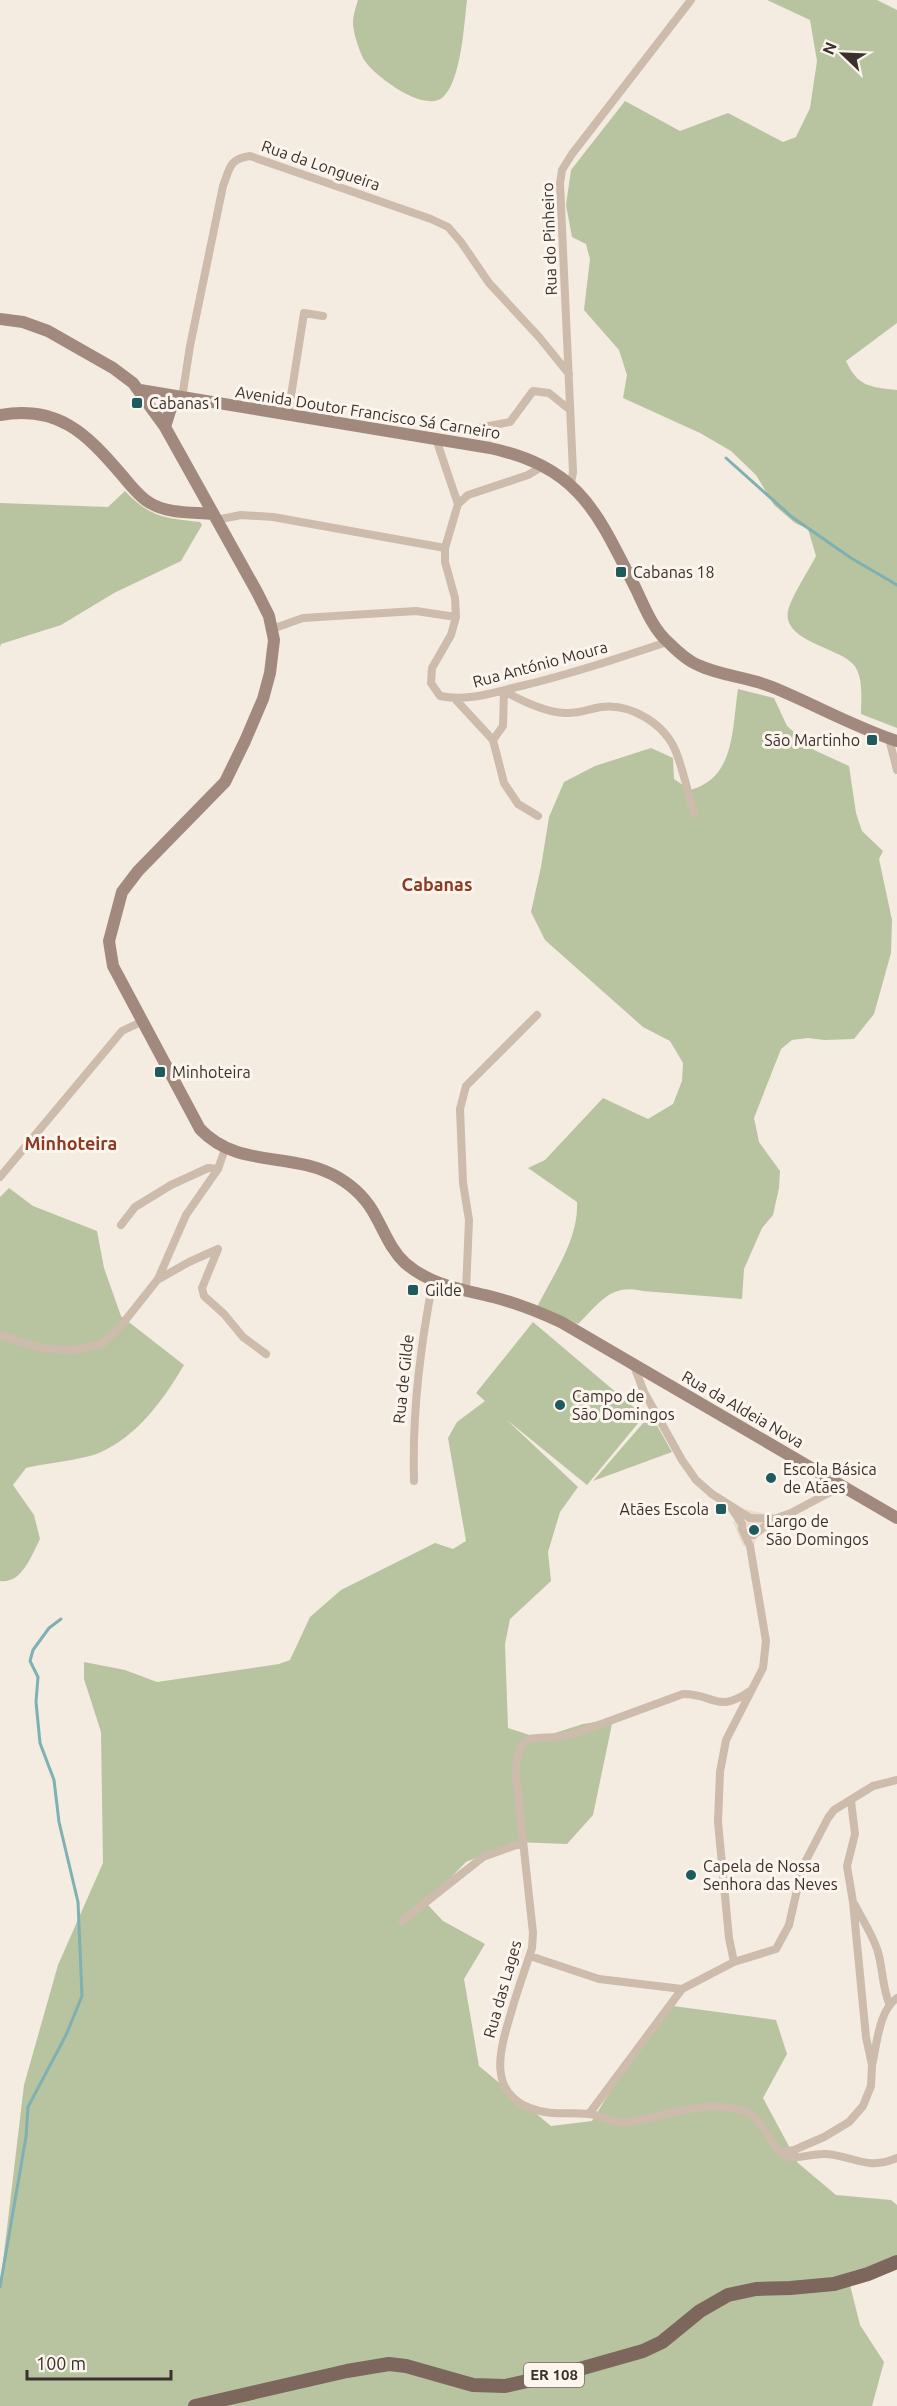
<svg xmlns="http://www.w3.org/2000/svg" width="897" height="2406" font-family="Ubuntu,sans-serif">
<rect width="100%" height="100%" fill="#f4ebe1"/>
<path fill="#b8c4a0" d="M358 0H467C464 25 461 81 443 97 425 114 372 75 363 58 359 50 353 32 353 23 353 15 356 7 358 0Z
M767 0H877L897 10V323L846 361C858 387 870 387 897 390V728L861 714C861 699 864 676 853 664 839 648 782 641 788 611 791 597 809 570 816 556L808 529 795 523 774 505 756 475 731 451 700 433 623 398 627 375 619 350 584 310 590 259 586 244 572 237 566 205 571 170 625 101 680 131 728 113 783 142 796 137 810 108 817 61 810 20Z
M125 491C151 518 165 518 200 522L202 525 181 561 114 593 61 625 1 644 0 647V503L108 507Z
M738 689 774 698 787 726 814 750 849 766 856 813 862 831 883 851 879 859 892 920 891 953 874 1014 854 1039 824 1040 808 1038 792 1040 781 1049 754 1118 759 1142 780 1171 779 1188 773 1215 762 1228 744 1269 742 1299 643 1291C610 1283 600 1303 578 1324L537 1307C553 1275 579 1239 577 1202L528 1168 545 1160 603 1098 648 1119 673 1104 682 1081 683 1063 670 1041 643 1027 545 940 531 912 541 867 549 817 564 782 595 766 651 748 673 758 674 779 690 790C736 778 732 727 738 689Z
M9 1188 33 1206 97 1231 104 1268 121 1316 184 1365C163 1400 138 1436 99 1453 82 1460 46 1463 26 1468L13 1485 34 1515 40 1539C31 1556 22 1584 0 1581V1197Z
M533 1322 644 1416 587 1485 506 1419 578 1487 560 1512 548 1552 551 1581 510 1619 505 1644 508 1728 539 1738 583 1724 613 1719 593 1815 567 1844 514 1842 466 1862 426 1903 443 1921 485 1944 464 1979 479 2066 551 2126 592 2121 630 2059 673 2006 776 2020 787 2054 763 2098 798 2163 836 2195 891 2200 897 2205V2258L847 2273 860 2325 884 2362 872 2406H0V2287L24 2085 58 1965 103 1863 101 1732 84 1679V1662L125 1670 157 1682 279 1664 290 1660 310 1617 341 1590 435 1543 453 1549 466 1541 448 1438 457 1422 485 1401 476 1393Z
M651 1415 672 1452 593 1481 650 1415Z"/>
<path fill="#ecdcc8" d="M745 1509 761 1513H773L778 1526 756 1537 754 1546H743L733 1522Z"/>
<g fill="none" stroke-linecap="round" stroke-linejoin="round">
<path stroke="#7fb0b2" stroke-width="3" d="M726 458 792 517 851 558 897 585
M0 2287 26 2137 28 2107 66 2035 82 1996 78 1902 59 1822 54 1780 40 1743 36 1702 38 1677 30 1661 33 1650 49 1628 61 1619"/>
<path stroke="#cdbbac" stroke-width="8" d="M182 398 190 346 223 186C230 168 229 159 250 156L431 219 448 227 461 242 489 283 539 337 569 374
M288 415 304 313 323 316
M463 431 510 422 533 391 549 393 570 410
M436 439 458 504
M543 466 528 475 468 495 458 504 445 548V562L455 598 456 617 451 635 432 668 431 683 440 696C468 702 494 692 521 686 571 674 619 658 667 642
M571 483 573 472 560 184 562 170 572 154 691 0
M216 520 241 515 273 517 445 548
M272 629 303 618 416 611 456 617
M504 691C522 701 545 712 565 713 578 714 589 709 601 707 631 703 665 724 676 752 684 772 688 794 694 814
M456 700 493 740 504 783 518 804 538 816
M889 739 897 770
M493 740 503 726 504 691
M0 1177 122 1031 141 1022
M121 1225 135 1207 171 1185 208 1168 218 1169
M159 1279 189 1262 218 1249 202 1288 204 1296 224 1314 243 1337 266 1354
M466 1291 469 1220 463 1183 460 1109 466 1086 537 1015
M0 1335 41 1348 72 1350 102 1344 120 1327 158 1279 186 1215 218 1169 225 1149
M634 1366 644 1392 682 1460 696 1480 712 1494 750 1518 774 1519
M414 1481C412 1413 420 1347 433 1281
M730 1506 742 1524V1529L750 1546 766 1641 763 1668 726 1740 720 1772 718 1822 729 1938 734 1962
M745 1533 754 1535 774 1519 791 1513 836 1489 839 1483
M750 1691C717 1714 715 1694 683 1694L574 1734C536 1744 516 1723 516 1776L533 1933 532 1948C525 1970 517 1991 511 2013 501 2047 486 2091 530 2108 550 2116 569 2112 589 2114 603 2115 614 2125 629 2122 663 2116 706 2100 741 2110 767 2117 764 2144 788 2157 801 2159 813 2153 826 2154 854 2156 868 2171 897 2158
M855 1905C863 1921 873 1935 878 1952 883 1969 882 1986 889 2003
M402 1921 483 1857 522 1843
M530 1956 599 1979 682 1989
M872 2065C877 2044 879 2010 897 1998
M589 2114 682 1989 734 1962 776 1949 789 1925 802 1868 828 1818 834 1810 873 1786 897 1780
M780 2153 794 2150 824 2137 849 2122 863 2106 871 2086 872 2065 866 2037 853 1902 847 1866 855 1834 851 1801"/>
<path stroke="#a18a7d" stroke-width="12" d="M0 319 23 322 48 331 113 368 133 383 165 427 257 592 269 616 274 640 270 673 263 699 245 741 225 782 138 871 122 892 109 941 113 966 200 1129C239 1170 292 1150 339 1178 354 1187 368 1201 376 1217 385 1233 391 1250 405 1263 430 1285 461 1289 493 1297 516 1303 539 1312 561 1322L897 1518
M140 390 490 448C581 468 597 513 636 589 645 608 653 629 669 643 677 651 688 661 698 665 721 676 748 677 772 687 814 704 854 727 897 741
M0 415C58 405 86 433 121 474 129 483 139 497 150 503 168 514 193 512 213 514
M165 427 171 408 182 398"/>
<path stroke="#7d675c" stroke-width="14" d="M195 2406 347 2371 389 2364 406 2366 473 2385 505 2386 576 2370 643 2351 662 2342 700 2311 728 2295 756 2289 790 2288 834 2284 868 2274 897 2262"/>
</g>
<g fill="#1f5a5e" stroke="#fbf5ee" stroke-width="2">
<rect x="131" y="397" width="12" height="12" rx="3"/>
<rect x="615" y="566" width="12" height="12" rx="3"/>
<rect x="866" y="734" width="12" height="12" rx="3"/>
<rect x="154" y="1066" width="12" height="12" rx="3"/>
<rect x="407" y="1284" width="12" height="12" rx="3"/>
<circle cx="560" cy="1405" r="6"/>
<circle cx="771" cy="1478" r="6"/>
<rect x="715" y="1503" width="12" height="12" rx="3"/>
<circle cx="754" cy="1530" r="6"/>
<circle cx="691" cy="1875" r="6"/>
</g>
<g text-anchor="middle" stroke-width="6" stroke-linejoin="round" paint-order="stroke">
<rect fill="#fbf5ee" stroke="#756b66" stroke-width="1.5" x="524" y="2363" width="60" height="24" rx="4.5"/>
<g font-size="15" font-weight="bold" fill="#3b302b">
<text x="554" y="2380">ER 108</text>
</g>
<g font-size="16" fill="#3b302b" stroke="#fbf5ee">
<text transform="translate(321 165) rotate(19)" y="6">Rua da Longueira</text>
<text transform="translate(549 239) rotate(-92)" y="6">Rua do Pinheiro</text>
<text transform="translate(368 412) rotate(9)" y="6">Avenida Doutor Francisco Sá Carneiro</text>
<text transform="translate(540 664) rotate(-15)" y="6">Rua António Moura</text>
<text transform="translate(403 1379) rotate(-84)" y="6">Rua de Gilde</text>
<text transform="translate(743 1409) rotate(30)" y="6">Rua da Aldeia Nova</text>
<text transform="translate(502 1989) rotate(-74)" y="6">Rua das Lages</text>
</g>
<g font-size="16" fill="#3b302b" stroke="#fbf5ee" text-anchor="start">
<text x="149" y="409">Cabanas 1</text>
<text x="633" y="578">Cabanas 18</text>
<text x="860" y="746" text-anchor="end">São Martinho</text>
<text x="172" y="1078">Minhoteira</text>
<text x="425" y="1296">Gilde</text>
<text x="572" y="1402">Campo de<tspan x="572" dy="18">São Domingos</tspan></text>
<text x="783" y="1475">Escola Básica<tspan x="783" dy="18">de Atães</tspan></text>
<text x="709" y="1515" text-anchor="end">Atães Escola</text>
<text x="766" y="1527">Largo de<tspan x="766" dy="18">São Domingos</tspan></text>
<text x="703" y="1872">Capela de Nossa<tspan x="703" dy="18">Senhora das Neves</tspan></text>
</g>
<g font-size="18" font-weight="bold" fill="#8c3b22" stroke="#fbf5ee">
<text x="437" y="891">Cabanas</text>
<text x="71" y="1150">Minhoteira</text>
</g>
</g>
<g transform="translate(843 54) rotate(293)" stroke="#fbf5ee" stroke-width="4.5" paint-order="stroke">
<path d="M0-4.5L10 22L0 15L-10 22Z" fill="#3b302b"/>
<text y="-9" font-size="16" font-weight="bold" text-anchor="middle" fill="#3b302b">N</text>
</g>
<path d="M27 2370v9h144v-9" fill="none" stroke="#3b302b" stroke-width="3"/>
<text x="36" y="2370" font-size="18" fill="#3b302b" stroke="#fbf5ee" stroke-width="4.5" paint-order="stroke">100 m</text>
</svg>
